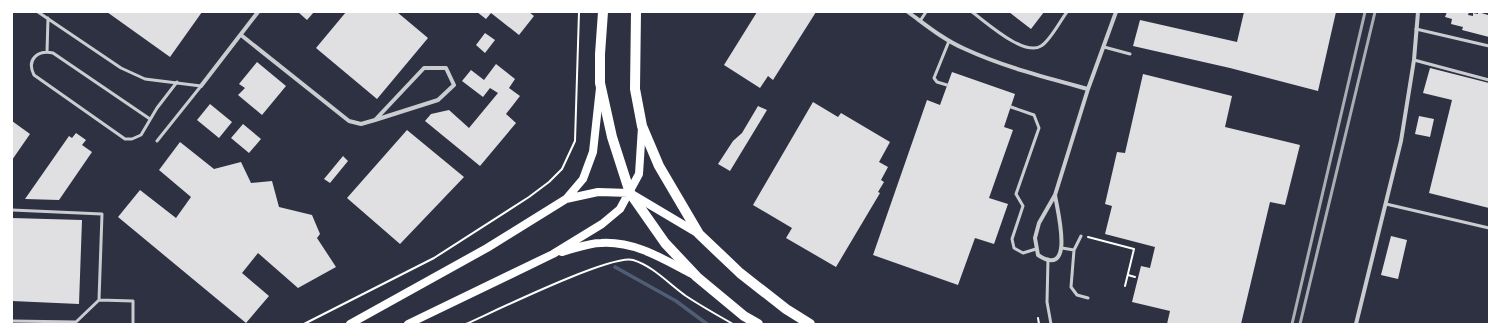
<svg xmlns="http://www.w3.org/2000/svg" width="1501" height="336" font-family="'Work Sans',sans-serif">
<rect width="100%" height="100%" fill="#2d3142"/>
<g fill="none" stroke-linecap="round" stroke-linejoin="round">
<path stroke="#4f5d75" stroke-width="3.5" d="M615 267 676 301 707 324"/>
</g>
<path fill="#e0e0e3" d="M107 12H202L170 57Z
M298 12H314L307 20Z
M346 12H397L428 38 377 99 316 48Z
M477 12H529L534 16 519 35 491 13 486 19Z
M757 12H816L773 80 768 76 760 88 724 65Z
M1009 12H1044L1031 29Z
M1244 12H1336L1318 91 1230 68 1133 46 1140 20 1237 42Z
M1447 12H1469L1468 15 1473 16V13L1478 14V12L1488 15 1489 37 1462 30 1463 27 1451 24 1452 19 1445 17Z
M485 33 495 40 485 53 476 45Z
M257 62 286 86 262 115 238 95 245 88 239 84Z
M496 64 515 79 509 88 520 96 506 114 516 123 480 166 425 121 431 114 449 110 469 128 498 93 490 88 483 97 462 81 471 70 484 80Z
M1430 68 1489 83V208L1429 193 1452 100 1423 93Z
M952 72 1015 94 1004 127 1013 130 989 198 1008 204 994 244 975 238 958 285 873 255 927 100 940 105Z
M1143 74 1232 96 1225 127 1300 145 1285 205 1270 202 1241 324H1167L1170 311 1132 302 1141 266 1150 268 1155 247 1105 234 1112 206 1105 204 1117 152 1125 153Z
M813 102 838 117 841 113 890 142 879 162 888 167 881 180 884 182 878 192 880 193 836 267 786 238 792 228 753 205Z
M210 104 232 122 219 138 197 120Z
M758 106 767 110 730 171 718 164 733 141 742 133Z
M1419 116 1434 119 1430 137 1415 134Z
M12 121 30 134 12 160Z
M243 124 261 139 249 153 231 138Z
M407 130 464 177 400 244 347 198Z
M76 133 86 140 82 145 92 152 59 200 25 199 69 136 72 138Z
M180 142 214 169 241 162 251 183 272 181 279 207 312 215 320 234 317 238 336 267 298 288 258 253 242 273 269 296 246 323 118 217 140 190 176 218 191 197 159 170Z
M343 156 348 161 330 183 324 179Z
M12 218 82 220 79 304 12 301Z
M1391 236 1407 240 1398 279 1381 275Z"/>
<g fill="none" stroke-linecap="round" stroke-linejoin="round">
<path stroke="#fff" stroke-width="2" d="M1088 237 1134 249 1125 286
M1128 275 1135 277
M1038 318 1039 324
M304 324 434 258 529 197 549 182 562 169 575 141 579 12
M466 324C493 312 611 254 633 260 653 266 669 284 686 296 701 306 717 315 733 324"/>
<path stroke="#caccd0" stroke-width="3" d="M38 12 121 68 145 79 201 86 157 141
M972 12C986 22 1024 57 1041 46 1050 41 1060 21 1067 12
M920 21 926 12
M1416 29 1489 46
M1104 47 1130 54
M47 52 48 18
M1414 60 1489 80
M947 85 937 82 934 78 949 41
M1011 107 1034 115 1039 128 1016 194 1023 206 1012 239 1014 248 1023 253 1036 249
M150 119 53 53C38 50 26 59 34 75L125 139H132L141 135 157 108 177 82
M1386 204 1489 228
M12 210 102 214 99 300 76 322 12 321
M1081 236 1074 250 1071 287 1077 295 1088 298
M1062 248 1074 250
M1048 259 1047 302 1051 324
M99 300 133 301V324"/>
<path stroke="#caccd0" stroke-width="4" d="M908 12C926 25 944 40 965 49 1004 67 1047 78 1088 89L1116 12
M241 35 349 121 361 124 375 120 424 68H446L454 85 438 100 375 120
M201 86 258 12
M1055 195C1057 209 1076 280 1038 255L1035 238 1039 223 1055 195 1088 89
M1356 324 1401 141 1414 60 1418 12"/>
<path stroke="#fff" stroke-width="8" d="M566 199 583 179 593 152 600 88
M562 252C574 249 588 243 601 243 635 241 663 259 692 274
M350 324 487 248 566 199 598 192 630 193 699 234
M408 324 553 254 602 224 620 209 639 174 642 127"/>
<path stroke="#fff" stroke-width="10" d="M603 12 600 54V83L612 137 630 193 665 243 697 277 744 316 758 324
M636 12 635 89 642 126 659 166 699 234 740 273 786 309 810 324"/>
<path stroke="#abadb3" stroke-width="3" d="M1292 324 1365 12
M1300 324 1375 12"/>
</g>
<rect width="1501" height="336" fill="none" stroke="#ffffff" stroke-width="26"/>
</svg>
